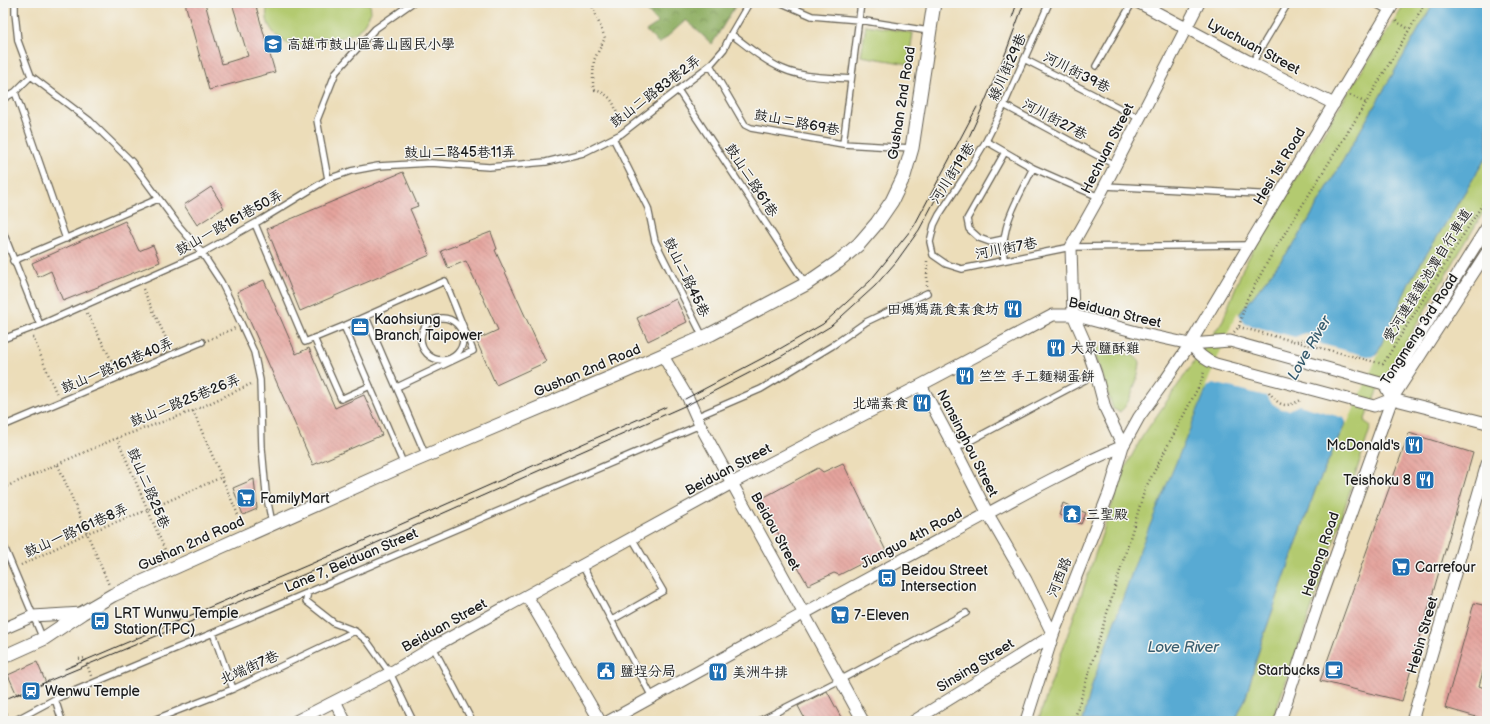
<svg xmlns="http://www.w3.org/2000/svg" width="1490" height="724" font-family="'Balsamiq Sans','LXGW WenKai TC',sans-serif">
<defs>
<pattern id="forest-crowns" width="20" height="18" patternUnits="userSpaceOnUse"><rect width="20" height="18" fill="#8eae62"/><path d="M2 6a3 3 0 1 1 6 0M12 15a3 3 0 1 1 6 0" fill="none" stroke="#738d50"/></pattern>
<pattern id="building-back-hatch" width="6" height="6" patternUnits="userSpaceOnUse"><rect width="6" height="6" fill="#e4a39c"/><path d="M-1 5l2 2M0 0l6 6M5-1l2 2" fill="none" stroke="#c38c86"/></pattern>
</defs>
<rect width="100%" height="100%" fill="#f6f6f2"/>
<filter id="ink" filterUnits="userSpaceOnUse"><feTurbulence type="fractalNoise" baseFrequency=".025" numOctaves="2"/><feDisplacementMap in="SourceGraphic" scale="8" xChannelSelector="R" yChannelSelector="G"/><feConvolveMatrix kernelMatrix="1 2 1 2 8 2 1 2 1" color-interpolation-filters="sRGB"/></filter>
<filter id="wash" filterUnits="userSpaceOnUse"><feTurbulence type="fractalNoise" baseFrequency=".012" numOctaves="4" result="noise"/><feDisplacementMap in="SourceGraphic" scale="16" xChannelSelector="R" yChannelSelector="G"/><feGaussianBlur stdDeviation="0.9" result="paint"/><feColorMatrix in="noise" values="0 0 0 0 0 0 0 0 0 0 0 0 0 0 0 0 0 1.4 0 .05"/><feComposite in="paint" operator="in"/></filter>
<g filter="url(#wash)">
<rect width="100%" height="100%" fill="#ecddb9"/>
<path fill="#b3ca6f" stroke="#687346" d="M268 3H370L371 12 364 24 356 33 298 49C279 40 261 28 268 3Z
M1405 3H1434L1297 240 1235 320 1092 685 1083 721H1038L1124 470 1142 437 1223 320 1243 268 1257 243 1346 96Z
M866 25 913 33 908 64 861 56Z
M1487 156V206L1378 389 1364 421 1371 426 1315 599 1272 721H1235L1246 697 1260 646 1316 488 1410 281Z
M1097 347 1134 356 1140 362C1139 376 1131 403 1120 412L1113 409 1094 351Z"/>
<path fill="url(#forest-crowns)" stroke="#55653f" d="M640 3H737L712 44 686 20 659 44 646 31 658 23Z"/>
<path fill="#58aad3" stroke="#3a6378" d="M1434 3H1487V156L1410 281 1316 488 1260 646 1246 697 1235 721H1083L1092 685 1141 547 1235 320 1297 240Z"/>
<path fill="#ecddb9" d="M1238 312 1245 324 1295 337 1305 333 1310 334 1318 339 1321 344 1371 357 1379 353 1347 424 1344 418 1299 405 1289 410 1281 409 1273 404 1266 396 1213 383 1205 388 1234 319Z"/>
<g id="blocks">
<path fill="url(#building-back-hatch)" d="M185 3H205L222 64 248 56 232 3H255L275 72 209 90Z
M403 172 418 206 410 209 430 255 300 311 267 229Z
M211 187 224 208 197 225 184 205Z
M125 221 139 251 153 245 160 262 63 301 51 271 38 277 32 263Z
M491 232 497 249 495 250 546 362 496 385 476 340 498 330 466 261 448 268 441 251Z
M264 280 296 354 309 348 335 408 364 395 382 435 313 465 237 292Z
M676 299 687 322 648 341 637 318Z
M1409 433 1473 453 1402 701 1320 681Z
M843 463 886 551 839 575 834 573 808 585 759 500 818 468 823 472Z
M254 479 257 509 243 515 233 488Z
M1063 503 1086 513 1081 524 1059 515Z
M1474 603 1487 606V657L1479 686 1487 689V720L1445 708Z
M37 662 46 683 17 695 8 675Z
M827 691 843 721H806L798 706Z"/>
</g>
</g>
<g filter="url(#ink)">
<use href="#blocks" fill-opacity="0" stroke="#656053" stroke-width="1"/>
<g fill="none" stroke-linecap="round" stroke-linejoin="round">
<g stroke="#656053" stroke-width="8">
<path id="service" d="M15 3V13L18 41 31 76 90 121 131 161 179 226 202 253 221 282 233 306 254 352 260 380 262 448 266 493 272 523
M782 3 812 16 859 20 929 31
M1374 3 1389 11
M731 34C747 46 764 61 783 69 803 78 829 77 851 79
M1024 59 1139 118
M1252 63 1288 3
M710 65 745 125 751 128 843 144 911 148
M1096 66 1132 3
M678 90 805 283
M15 92 66 239
M3 99 15 92 31 76
M1004 105 1115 165
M613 138 648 208 655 241 703 337
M986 141 1004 105 1049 3
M843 144 861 3
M328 179 317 120 336 72 375 29 412 3
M1105 186 1279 195
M1099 197 1033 168 986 141 968 171 939 215 934 225 930 242 933 255 946 264 962 269 1071 247 1248 245
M255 224 305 342 344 326 445 281 473 351 397 387
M3 232 40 325
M1004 239 990 242 979 238 969 229 967 219 1005 152
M1004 260C1000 225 1018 199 1033 168
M13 261 158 199
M366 317 426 456
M421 339a21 21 0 1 1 42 0a21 21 0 1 1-42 0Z
M344 326 404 465
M314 338 341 399 370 386
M3 339 40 325 202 253 261 220 328 179 351 171 378 166 431 163 489 167 546 162 583 153 621 134 710 65 724 49 731 34 749 3
M696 417 761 389 832 346 866 322 927 293
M3 426 202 342
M955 449 1096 374
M3 544 43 639
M582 565 652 697
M308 592 306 601 334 623 355 631 367 641 390 673 413 721
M612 620 663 591 632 538
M213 633 233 689
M433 647 472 721
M55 699 62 721
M14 721 55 699 213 633 700 425
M151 721 233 689 355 631
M759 721 840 680 966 613"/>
</g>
<g stroke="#656053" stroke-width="13">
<path id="minor" d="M1139 3 1252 63 1334 104
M1190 344C1197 352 1205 361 1216 364L1374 406 1392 399 1487 423
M663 356 688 398 700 425 863 721
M1393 392 1396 373 1487 227
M1123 446 1105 408 1096 374 1084 340 1073 315 1071 247 1099 197 1199 3
M527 596 600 721
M3 629 33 616 82 613
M335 701 345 721
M296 721 390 673 433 647 732 483 921 385 1053 315H1073L1144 334 1190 344 1230 341 1384 384 1392 399
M609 721C717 661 826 601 935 542 997 509 1058 473 1123 446
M914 721 1053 635 1026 580 988 514 955 449 921 385
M1026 721 1053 635 1109 493 1123 446 1139 417 1162 385 1190 344 1394 3
M1280 721 1319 602 1392 399 1487 252
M1412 721 1487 464"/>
</g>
<g stroke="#656053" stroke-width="15">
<path id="tertiary" d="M3 657 43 639 82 613 113 595 404 465 624 372 711 334 806 284 838 262 859 244 877 223 892 201 904 176 912 148 934 3"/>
</g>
<path stroke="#656053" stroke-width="2.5" stroke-dasharray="1 3" stroke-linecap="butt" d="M592 3 593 8 605 38 594 60 593 76V86L595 90C615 96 616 108 619 126
M1396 21 1409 29
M1350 95 1366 103
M927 286V261
M143 289 170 347
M87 313 116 369
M1239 327 1383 364 1487 197
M1234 332 1239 327 1246 301 1272 254 1366 103 1425 3
M33 337 57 395
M208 340 235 328
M1297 341C1305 338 1311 340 1317 347
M1269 392C1280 407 1285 408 1301 400
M193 411 242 524
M117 438 168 557
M58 465 109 585
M3 488 117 438 193 411 251 384
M21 565 87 533 148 510 222 477
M79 659 85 658 91 676
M3 715 8 713
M1074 721 1145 489 1201 382 1204 372"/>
<use href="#service" stroke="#fff" stroke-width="5.5"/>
<use href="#minor" stroke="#fff" stroke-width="11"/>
<use href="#tertiary" stroke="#fff" stroke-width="13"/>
<path stroke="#1c1c1c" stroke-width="1" d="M1012 18 1017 3
M685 399 776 351 823 324 870 281 914 226 977 107
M65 669 327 557 666 407
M3 700 329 564 691 403 782 356 831 326 875 286 896 262 919 230 969 137 980 113 1006 52 1024 3"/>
</g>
</g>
<defs>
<g id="school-square" transform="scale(1)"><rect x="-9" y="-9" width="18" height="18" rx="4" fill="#1f6fb2" stroke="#f6f6f2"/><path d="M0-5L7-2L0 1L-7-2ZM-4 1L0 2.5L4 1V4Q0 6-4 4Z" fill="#fff"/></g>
<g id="restaurant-square" transform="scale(1)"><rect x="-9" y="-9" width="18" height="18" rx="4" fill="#1f6fb2" stroke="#f6f6f2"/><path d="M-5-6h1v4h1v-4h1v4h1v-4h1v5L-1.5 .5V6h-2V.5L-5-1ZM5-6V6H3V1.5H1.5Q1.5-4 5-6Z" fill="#fff"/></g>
<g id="office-square" transform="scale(1)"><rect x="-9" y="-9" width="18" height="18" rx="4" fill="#1f6fb2" stroke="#f6f6f2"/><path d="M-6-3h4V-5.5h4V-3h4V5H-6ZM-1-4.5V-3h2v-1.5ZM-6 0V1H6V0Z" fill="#fff"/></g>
<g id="supermarket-square" transform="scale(1)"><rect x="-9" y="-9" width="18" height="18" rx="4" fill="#1f6fb2" stroke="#f6f6f2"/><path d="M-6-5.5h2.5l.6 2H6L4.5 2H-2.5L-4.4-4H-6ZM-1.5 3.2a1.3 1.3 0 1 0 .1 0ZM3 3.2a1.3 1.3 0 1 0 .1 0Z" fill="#fff"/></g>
<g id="temple-square" transform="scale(1)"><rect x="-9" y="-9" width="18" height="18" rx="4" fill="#1f6fb2" stroke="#f6f6f2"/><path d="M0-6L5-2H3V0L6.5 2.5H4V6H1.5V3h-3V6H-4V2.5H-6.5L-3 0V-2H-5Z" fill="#fff"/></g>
<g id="bus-square" transform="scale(1)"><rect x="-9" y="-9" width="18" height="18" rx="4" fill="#1f6fb2" stroke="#f6f6f2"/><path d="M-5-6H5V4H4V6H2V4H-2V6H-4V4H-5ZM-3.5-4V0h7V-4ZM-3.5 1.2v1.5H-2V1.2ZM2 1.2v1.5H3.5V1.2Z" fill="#fff"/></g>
<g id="cafe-square" transform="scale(1)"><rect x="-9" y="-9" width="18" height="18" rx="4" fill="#1f6fb2" stroke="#f6f6f2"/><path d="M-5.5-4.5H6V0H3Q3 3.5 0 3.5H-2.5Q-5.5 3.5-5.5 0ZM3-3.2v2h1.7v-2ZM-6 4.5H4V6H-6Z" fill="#fff"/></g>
<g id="civic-square" transform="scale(1)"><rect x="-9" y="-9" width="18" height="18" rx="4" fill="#1f6fb2" stroke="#f6f6f2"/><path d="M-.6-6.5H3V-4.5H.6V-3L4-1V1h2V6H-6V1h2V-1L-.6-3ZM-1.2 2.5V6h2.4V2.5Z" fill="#fff"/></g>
<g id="station-square" transform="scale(1)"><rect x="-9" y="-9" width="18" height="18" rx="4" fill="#1f6fb2" stroke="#f6f6f2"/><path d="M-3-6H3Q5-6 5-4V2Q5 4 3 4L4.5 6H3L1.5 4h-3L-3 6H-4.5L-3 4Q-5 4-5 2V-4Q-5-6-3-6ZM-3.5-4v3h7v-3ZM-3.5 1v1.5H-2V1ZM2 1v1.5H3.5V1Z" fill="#fff"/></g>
</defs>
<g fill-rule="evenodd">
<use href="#school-square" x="273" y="44"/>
<use href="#restaurant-square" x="1013" y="309"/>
<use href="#office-square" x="360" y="327"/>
<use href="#restaurant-square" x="1056" y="348"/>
<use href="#restaurant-square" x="965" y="376"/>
<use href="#restaurant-square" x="922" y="403"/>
<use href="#restaurant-square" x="1414" y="445"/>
<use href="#restaurant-square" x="1425" y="480"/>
<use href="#supermarket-square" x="246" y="498"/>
<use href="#temple-square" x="1072" y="514"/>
<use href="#supermarket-square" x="1401" y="567"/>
<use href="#bus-square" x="887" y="578"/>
<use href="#supermarket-square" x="840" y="615"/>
<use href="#bus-square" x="100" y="621"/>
<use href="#cafe-square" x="1334" y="670"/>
<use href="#civic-square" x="606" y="671"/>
<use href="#restaurant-square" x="718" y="672"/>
<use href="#station-square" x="31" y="691"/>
</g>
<g text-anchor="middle" stroke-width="3" stroke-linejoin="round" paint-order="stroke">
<g font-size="14" fill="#1c1c1c" stroke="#f6f6f2" text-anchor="start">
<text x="287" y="49">高雄市鼓山區壽山國民小學</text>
<text x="999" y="314" text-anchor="end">田媽媽蔬食素食坊</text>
<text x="374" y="324">Kaohsiung<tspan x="374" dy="16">Branch, Taipower</tspan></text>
<text x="1070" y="353">大眾鹽酥雞</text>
<text x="979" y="381">竺竺 手工麵糊蛋餅</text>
<text x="908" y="408" text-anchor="end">北端素食</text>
<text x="1400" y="450" text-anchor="end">McDonald's</text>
<text x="1411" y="485" text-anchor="end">Teishoku 8</text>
<text x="260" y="503">FamilyMart</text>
<text x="1086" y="519">三聖殿</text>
<text x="1415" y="572">Carrefour</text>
<text x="901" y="575">Beidou Street<tspan x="901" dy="16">Intersection</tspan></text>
<text x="114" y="618">LRT Wunwu Temple<tspan x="114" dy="16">Station(TPC)</tspan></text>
<text x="854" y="620">7-Eleven</text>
<text x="1320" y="675" text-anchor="end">Starbucks</text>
<text x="620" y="676">鹽埕分局</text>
<text x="732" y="677">美洲牛排</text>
<text x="45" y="696">Wenwu Temple</text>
</g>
<g font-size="14" fill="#1c1c1c" stroke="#f6f6f2">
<text transform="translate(1254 46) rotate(28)" y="5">Lyuchuan Street</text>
<text transform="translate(1007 67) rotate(-66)" y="5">綠川街29巷</text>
<text transform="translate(1077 72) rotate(27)" y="5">河川街39巷</text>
<text transform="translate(655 91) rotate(-37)" y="5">鼓山二路83巷2弄</text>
<text transform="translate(901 103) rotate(-81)" y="5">Gushan 2nd Road</text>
<text transform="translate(1055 119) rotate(28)" y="5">河川街27巷</text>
<text transform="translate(797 122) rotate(11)" y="5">鼓山二路69巷</text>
<text transform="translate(1107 148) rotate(-63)" y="5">Hechuan Street</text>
<text x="460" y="157">鼓山二路45巷11弄</text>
<text transform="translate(1279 166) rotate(-59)" y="5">Hesi 1st Road</text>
<text transform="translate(952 173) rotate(-57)" y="5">河川街19巷</text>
<text transform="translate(752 180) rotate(57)" y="5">鼓山二路61巷</text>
<text transform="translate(229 222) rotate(-29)" y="5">鼓山一路161巷50弄</text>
<text transform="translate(1006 248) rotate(-11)" y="5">河川街7巷</text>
<text transform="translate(1427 275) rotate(-58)" y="5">愛河連接蓮池潭自行車道</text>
<text transform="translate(687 277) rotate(64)" y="5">鼓山二路45巷</text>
<text transform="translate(1115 312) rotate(13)" y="5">Beiduan Street</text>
<text transform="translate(1419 329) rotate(-57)" y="5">Tongmeng 3rd Road</text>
<text transform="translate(117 365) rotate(-23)" y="5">鼓山一路161巷40弄</text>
<text transform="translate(587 370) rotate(-23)" y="5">Gushan 2nd Road</text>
<text transform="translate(185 400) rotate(-22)" y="5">鼓山二路25巷26弄</text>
<text transform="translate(968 443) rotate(63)" y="5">Nansinghou Street</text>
<text transform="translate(728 469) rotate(-28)" y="5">Beiduan Street</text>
<text transform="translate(149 488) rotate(67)" y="5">鼓山二路25巷</text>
<text transform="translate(76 530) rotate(-24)" y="5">鼓山一路161巷8弄</text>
<text transform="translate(776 531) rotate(61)" y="5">Beidou Street</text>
<text transform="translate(911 538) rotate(-28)" y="5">Jianguo 4th Road</text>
<text transform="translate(191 543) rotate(-24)" y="5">Gushan 2nd Road</text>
<text transform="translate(1320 554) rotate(-71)" y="5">Hedong Road</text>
<text transform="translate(351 560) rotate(-23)" y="5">Lane 7, Beiduan Street</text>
<text transform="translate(1059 577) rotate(-68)" y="5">河西路</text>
<text transform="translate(444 625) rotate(-29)" y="5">Beiduan Street</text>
<text transform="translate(1422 635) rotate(-74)" y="5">Hebin Street</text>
<text transform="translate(975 665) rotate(-32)" y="5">Sinsing Street</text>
<text transform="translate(249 667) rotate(-24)" y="5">北端街7巷</text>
</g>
<g font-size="15" font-style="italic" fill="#375c6e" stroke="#f6f6f2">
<text transform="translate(1309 348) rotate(-60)" y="5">Love River</text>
<text x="1183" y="652">Love River</text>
</g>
</g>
<rect width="1490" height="724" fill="none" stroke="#f6f6f2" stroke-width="16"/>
</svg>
